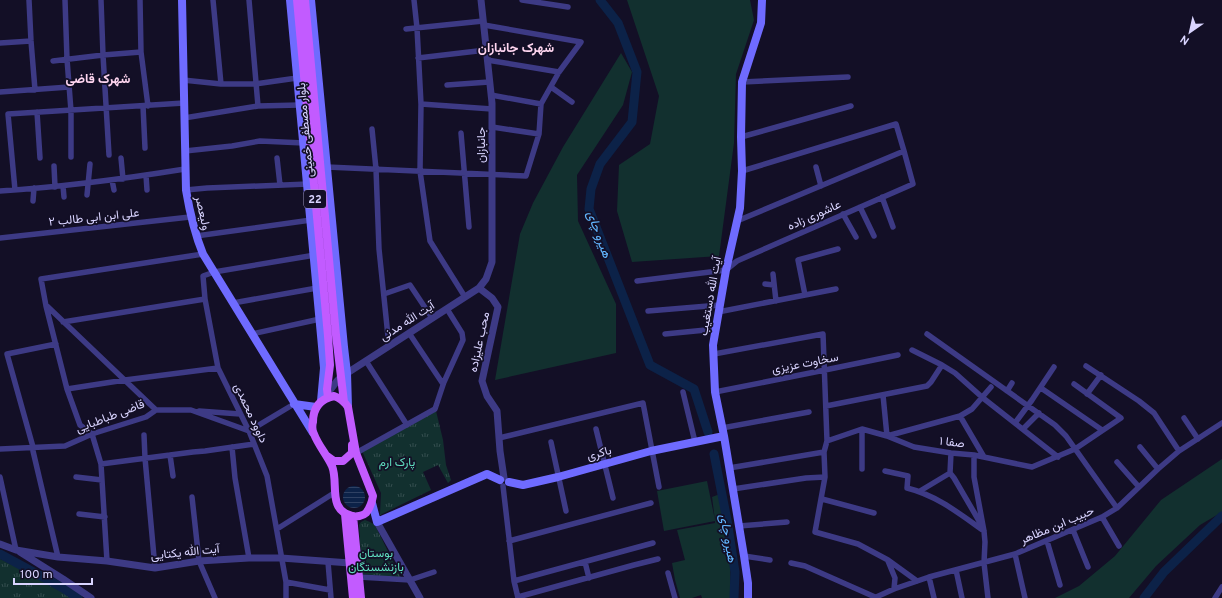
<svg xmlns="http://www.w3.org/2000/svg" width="1222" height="598" font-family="Overpass,Vazirmatn,sans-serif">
<defs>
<pattern id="grass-tufts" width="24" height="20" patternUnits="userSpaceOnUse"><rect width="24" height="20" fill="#12302f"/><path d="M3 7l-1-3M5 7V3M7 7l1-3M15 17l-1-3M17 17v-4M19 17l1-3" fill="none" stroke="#344d4e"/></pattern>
<pattern id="water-rules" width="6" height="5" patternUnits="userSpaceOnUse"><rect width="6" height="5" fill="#0c2248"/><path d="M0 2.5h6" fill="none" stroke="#2f4163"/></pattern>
</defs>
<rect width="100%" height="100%" fill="#130f26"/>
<path fill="url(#grass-tufts)" d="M436 411 443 440 446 465 451 480 448 483 438 465 423 472 431 490 380 515 381 493 362 451Z
M365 520 370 522 375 525 401 578 362 574 359 525 361 522Z
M0 559 31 572 72 598H0Z"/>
<path fill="#12302f" d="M627 0H750L754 20 736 74 734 143 719 256 632 262 617 211 619 165 650 144 659 96Z
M621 53 632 72 623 105 577 175 578 221 616 304V353L495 380 520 234 533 203 563 147Z
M1222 459V512L1200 525 1156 566 1129 598H1055L1079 586 1115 556 1161 500Z
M707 481 715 520 712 497 720 494 730 556 731 595 730 598H702L701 595 692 598H680L675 580 672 563 685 560 677 530 715 523V521L664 531 657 491Z"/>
<path fill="url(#water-rules)" d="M343 497a11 11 0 1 1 22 0a11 11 0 1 1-22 0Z"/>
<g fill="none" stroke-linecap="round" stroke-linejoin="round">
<path stroke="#0c2248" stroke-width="9" d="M600 0 618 23 637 72 632 122 600 164 591 189 589 209 650 365 694 389 708 432
M714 454 727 520 735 572 734 598
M0 554 63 588 78 598
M1144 598 1164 572 1222 516"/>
<path stroke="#3d3a85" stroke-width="5.5" d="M29 0 31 41 35 90
M65 0 67 59 71 111V157
M101 0 103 55 109 155
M140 0 141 52 148 106
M213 0 221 84
M249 0 258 106
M414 0 417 28 421 104 420 171 430 241 465 297
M522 0 568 7
M406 29 483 21
M0 43 31 41
M418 58 486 50
M487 60 559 72
M53 61 103 55 141 52
M183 80 221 84H255L297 78
M742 82 848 77
M447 85 489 82
M551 87 572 102
M0 92 69 87
M491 95 541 104
M421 104 492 109
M143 106 145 148
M37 112 40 158
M184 118 258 106 300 105
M492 127 539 134
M372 129 376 169 379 249 389 346
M461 133 469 227
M741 137 851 106
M185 151 232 146 260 141 304 143
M121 158 123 179
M277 158 280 185
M54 166 55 187
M327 167 526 176 539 134 541 104 559 72 581 42 484 25
M816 167 821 186
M146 175 147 190
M112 180 114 190
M63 186 64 197
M15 190 8 114 184 103
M186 190 207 188 308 184
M0 191C62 187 123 179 185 169
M87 195 90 164
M882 197 893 227
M33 201 34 188
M860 207 874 236
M843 214 856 237
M737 221 904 151
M196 236 311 220
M0 238 190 217
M773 274 776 301
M637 281 726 270 737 261 913 184 904 151 896 124 742 171
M765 284 774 285
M384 294 410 285 432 318
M805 295 798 260 838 249
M233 303 317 288
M47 306 156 410
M648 311 720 305
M718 312 836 289
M63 322 205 299
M409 333 443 384
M252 334 320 319
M665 334 716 329
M927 334 1055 425 1066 436 1117 508
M56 344 7 354 33 447V451L58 557
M912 350 942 365 955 373 983 398 1058 457
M714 354 823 334 827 441 824 452 825 477 815 532 858 544 888 560 917 581
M366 361 407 425
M1086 366 1139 401 1154 413 1179 451
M1041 388 1102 430
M67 389 125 380 218 368
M1007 391 1012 383
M683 392 695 442
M715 392 825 370 898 355
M1087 394 1101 375
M883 395 887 436 960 416 984 457
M826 406 927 386 931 382 942 365
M199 411 240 414
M960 416 972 409 991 387
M1184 418 1198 439
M1015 423 1032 400 1054 367
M722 428 809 412
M596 429 613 498
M1023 429 1039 413
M249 431 294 404
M92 434 80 425 67 389 46 306 41 279 203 254
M92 434 101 464 107 561
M144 435 145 458 155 568
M499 438 643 403 659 487
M827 441 862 429 887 436 914 447 951 453 974 455 1032 467 1075 449 1121 418 1074 384
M551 442 566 511
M232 447 235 478 249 558
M1140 447 1158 469
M0 449 65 446 92 434 146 417 156 410H191L249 431
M356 453 435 409 444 382 463 340 462 333 447 309
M951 453 950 473 954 478 982 526
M170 455 173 476
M974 455V477L984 531 985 542 984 563 988 598
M1117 462 1139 487
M101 464 193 452 205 451 254 444
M729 468 824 452
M862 469V429
M885 471 908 476 907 488C936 495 960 514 984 531
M0 477 16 550
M76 477 102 480
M503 486 514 581 518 598
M733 489 806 478 825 477
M920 491 950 473
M192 497 199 561 215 598
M822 499 874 513
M79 514 105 517
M1102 517 1119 546
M739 526 787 522
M277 529 334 493
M1073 530 1088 567
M509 541 651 503
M1047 541 1060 585
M1015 554 1025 598
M744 556 770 560
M888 561 895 578 894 589
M328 562 331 598
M585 562 589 578
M791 563 805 566 875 597
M956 570 962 598
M668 573 675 598
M359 577 410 580 434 572
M929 577 934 598
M514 581 653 543
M286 582 330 590
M518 597 634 565 658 559
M286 598V582L267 476 249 431 218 368 205 299 203 276 214 272 315 255
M874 598 894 589 929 577 1015 554 1102 517 1117 508 1158 469 1179 451 1222 423
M1215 598 1222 587"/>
<path stroke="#3d3a85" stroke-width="7" d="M479 288 492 298 498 307 482 381 487 396 497 411 500 451 504 478
M327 394 337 381 341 377 479 288 486 279 492 262V103L481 0
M377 522 420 598
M0 544 16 550 58 557 107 561 155 568 199 561 249 558H281L350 563
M20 552 63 579 91 598"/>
<path stroke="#6f6bff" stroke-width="8" d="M182 0 186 190C190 214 194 232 203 254L313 433
M290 0 324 368 321 401
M311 0 344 347 347 373 348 407
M294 404 316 407
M509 482 523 485 558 477 651 451 724 436
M372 503 377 522 487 474 500 480
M748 598V583L744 556 724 436 715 392 713 345 726 270 740 208 742 171 741 137 742 82 761 23 762 0"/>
<path stroke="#c25bff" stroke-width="8" d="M297 0 328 336 330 365 327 389 328 398
M305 0 336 335 344 402
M334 396C340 398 344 401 348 407L356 453 373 496C372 502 370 508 366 513 363 516 356 517 352 516 327 510 339 483 332 466 327 455 318 445 314 434 312 431 312 425 313 422 313 408 320 399 334 396Z
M327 456 334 461H343L352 453V445
M345 514 353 598
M353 516 361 598"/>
</g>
<g text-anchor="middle" stroke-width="3.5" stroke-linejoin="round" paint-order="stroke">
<rect fill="#130f26" stroke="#9e99be" stroke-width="1" x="304" y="190" width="22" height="18" rx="3"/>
<g font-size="11" font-weight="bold" fill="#d9d4ff">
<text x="315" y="203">22</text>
</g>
<g font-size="12" fill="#d9d4ff" stroke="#130f26">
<text transform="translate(305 130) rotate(-95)" y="4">بلوار مصطفی خمینی</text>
<text transform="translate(481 145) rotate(-90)" y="4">جانبازان</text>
<text transform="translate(203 213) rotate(77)" y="4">ولیعصر</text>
<text transform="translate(814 215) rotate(-24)" y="4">عاشوری زاده</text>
<text transform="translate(94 217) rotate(-6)" y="4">علی ابن ابی طالب ۲</text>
<text transform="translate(710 296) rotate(-80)" y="4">آیت الله دستغیب</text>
<text transform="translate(407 321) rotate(-33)" y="4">آیت‌ الله مدنی</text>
<text transform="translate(479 342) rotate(-78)" y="4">محب علیزاده</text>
<text transform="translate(805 363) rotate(-11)" y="4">سخاوت عزیزی</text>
<text transform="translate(251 413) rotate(65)" y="4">داوود محمدی</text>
<text transform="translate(110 416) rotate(-21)" y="4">قاضی طباطبایی</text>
<text transform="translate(952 442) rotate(7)" y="4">صفا ۱</text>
<text transform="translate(599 453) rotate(-15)" y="4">باکری</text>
<text transform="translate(1057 525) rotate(-23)" y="4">حبیب ابن مظاهر</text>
<text transform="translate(185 552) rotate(-6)" y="4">آیت الله یکتایی</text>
</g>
<g font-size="12" fill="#5fe0c0" stroke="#130f26">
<text x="397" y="466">پارک ارم</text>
<text x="376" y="557">بوستان<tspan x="376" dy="14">بازنشستگان</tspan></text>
</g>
<g font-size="13" font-weight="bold" fill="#ffd6f0" stroke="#130f26">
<text x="516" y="52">شهرک جانبازان</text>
<text x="98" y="83">شهرک قاضی</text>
</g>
<g font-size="13" font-style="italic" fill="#62b6ff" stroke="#130f26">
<text transform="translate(600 234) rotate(70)" y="5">هیرو چای</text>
<text transform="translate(729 538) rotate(80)" y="5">هیرو چای</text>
</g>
</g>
<g transform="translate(1190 32) rotate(214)" stroke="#130f26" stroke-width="3" paint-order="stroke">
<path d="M0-3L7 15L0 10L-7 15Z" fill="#d9d4ff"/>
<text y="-6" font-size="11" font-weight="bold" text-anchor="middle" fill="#d9d4ff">N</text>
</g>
<path d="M14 578v6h78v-6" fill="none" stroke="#d9d4ff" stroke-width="2"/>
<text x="20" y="578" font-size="12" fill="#d9d4ff" stroke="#130f26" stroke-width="3" paint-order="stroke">100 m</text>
</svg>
